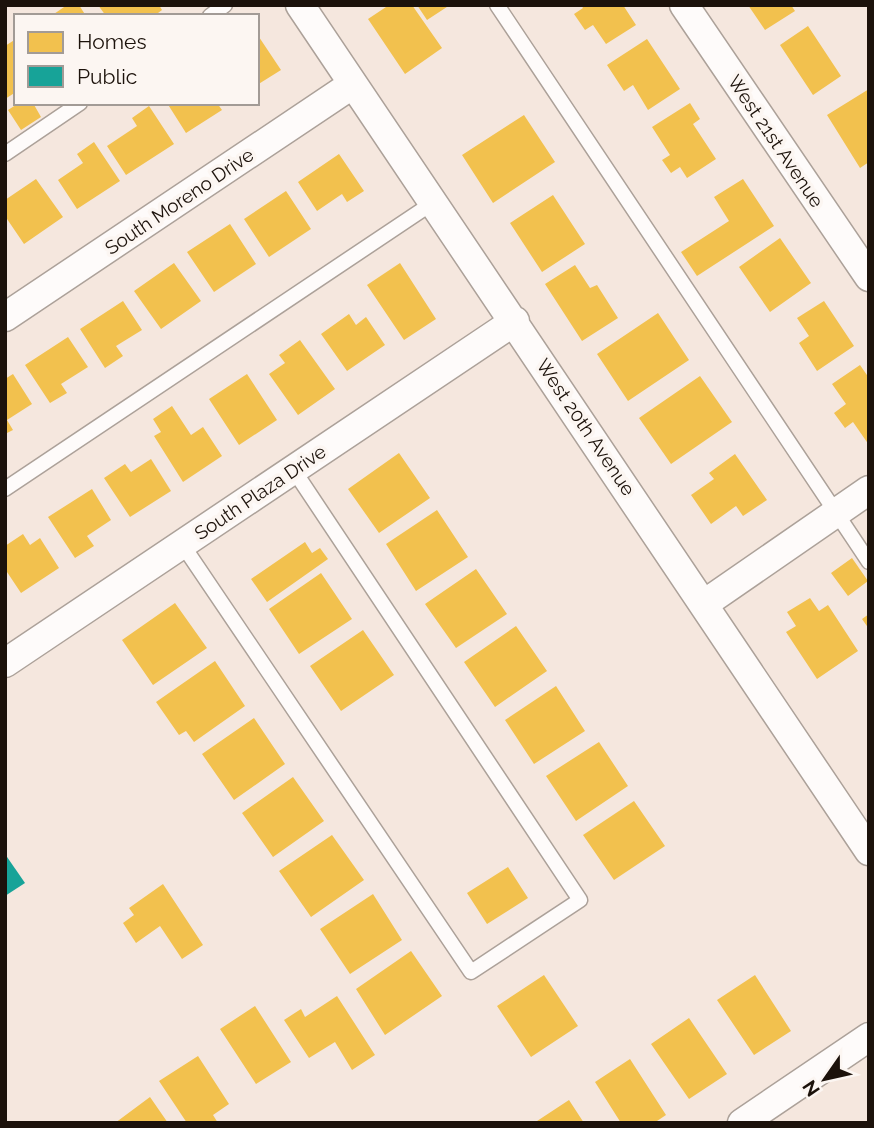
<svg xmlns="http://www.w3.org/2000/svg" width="874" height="1128" font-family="Raleway,sans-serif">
<rect width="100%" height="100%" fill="#f5e7de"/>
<path fill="#f2c14e" d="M67 5H79L86 16H51Z
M98 5H159L162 10 154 16H106Z
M389 5H412L442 48 405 74 368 19Z
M417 5H450L427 20Z
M581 5H623L636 25 606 44 593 25 585 30 574 14 583 8Z
M748 5H791L795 11 765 30Z
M808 26 841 76 813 95 780 45Z
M257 34 281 70 257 85Z
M16 39V92L5 99V46Z
M647 39 680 89 648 110 633 85 624 91 607 65Z
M869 89V162L860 168 827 115Z
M19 103H33L41 117 21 130 8 110Z
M167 103H217L222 110 186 133Z
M690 103 700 119 693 124 716 159 687 178 680 167 671 173 662 160 670 155 652 127Z
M149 106 174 144 126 175 107 146 137 126 132 118Z
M524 115 555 162 493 203 462 155Z
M94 142 120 181 77 209 58 180 83 163 77 154Z
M339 154 364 191 347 202 342 194 317 211 298 182Z
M36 179 63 217 24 244 5 216V200Z
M743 179 774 226 697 276 681 252 729 221 714 197Z
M286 191 311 229 269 257 244 219Z
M553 195 585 244 542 272 510 223Z
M230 224 256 264 214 292 187 252Z
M780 238 811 283 770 312 739 267Z
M174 263 201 301 161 329 134 291Z
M400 263 436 319 404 340 367 285Z
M575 265 590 288 597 285 618 318 582 341 545 284Z
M123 301 142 330 116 346 123 356 105 368 80 329Z
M824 301 854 346 817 371 799 343 809 336 797 318Z
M658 313 689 360 628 401 597 354Z
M349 314 356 325 366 317 385 345 347 371 321 334Z
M68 337 88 367 61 384 67 393 50 403 25 365Z
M300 340 335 389 298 415 269 374 285 363 279 355Z
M860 365 869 378V445L853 422 845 428 834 413 846 404 832 384Z
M13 374 32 404 7 420 13 430 5 434V379Z
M247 374 277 420 239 445 209 399Z
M700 376 732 422 671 464 639 418Z
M172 406 191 435 203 427 222 456 183 482 154 436 161 432 153 419Z
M399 453 430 498 379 533 348 489Z
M735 454 767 500 743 516 736 506 711 524 691 495 714 479 709 473Z
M151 459 171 491 130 517 104 478 125 464 131 472Z
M92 489 111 520 87 536 94 546 75 558 48 517Z
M437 510 468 557 416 591 386 544Z
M23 534 30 545 40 538 59 568 21 593 5 569V546Z
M305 542 312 553 320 548 328 559 267 602 251 579Z
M852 558 868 581 848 596 831 573Z
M476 569 507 614 456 648 425 604Z
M321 573 352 619 299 654 269 609Z
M810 598 819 611 828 605 858 651 817 679 786 632 796 626 787 612Z
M175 603 207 648 153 685 122 640Z
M869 614V629L862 619Z
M516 626 547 671 495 707 464 662Z
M363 630 394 675 341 711 310 666Z
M215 661 245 706 194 742 186 731 179 735 156 702Z
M556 686 585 731 534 764 505 720Z
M254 718 285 764 234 800 202 754Z
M599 742 628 786 576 821 546 776Z
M293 777 324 821 273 857 242 813Z
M634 801 665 846 614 880 583 835Z
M332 835 364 880 311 917 279 871Z
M508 867 528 898 487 924 467 893Z
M163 884 203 945 182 959 160 926 136 943 123 923 134 915 129 908Z
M373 894 402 940 350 974 320 929Z
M411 951 442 996 385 1035 356 989Z
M544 975 578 1026 531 1057 497 1006Z
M755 975 791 1031 754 1055 717 1000Z
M337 996 375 1055 352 1070 335 1042 309 1058 284 1020 301 1009 305 1017Z
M255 1006 291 1062 256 1084 220 1029Z
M689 1018 727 1074 689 1099 651 1044Z
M198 1056 229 1104 213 1115 218 1123H187L159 1081Z
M630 1059 666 1115 654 1123H621L595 1082Z
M150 1097 168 1123H115Z
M569 1100 584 1123H534Z"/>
<path fill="#17a398" d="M5 854 25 883 5 896Z"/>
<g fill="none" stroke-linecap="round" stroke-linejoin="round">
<g stroke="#aca199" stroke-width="17">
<path id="lane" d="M497 5 869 562
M210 16 225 5
M5 154 80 103
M5 489 434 202
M182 544 471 972 580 900 293 469"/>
</g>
<g stroke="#aca199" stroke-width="31">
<path id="street" d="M300 5 869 851
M684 5 869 277
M5 317 353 84
M704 604 869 490
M5 663 515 321
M742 1123 869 1037"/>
</g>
<use href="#lane" stroke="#fefbfa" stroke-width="14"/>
<use href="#street" stroke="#fefbfa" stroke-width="28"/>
</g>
<g text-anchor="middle" stroke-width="7" stroke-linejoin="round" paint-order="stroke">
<g font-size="19" fill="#1c120b" stroke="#fcf6f2">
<text transform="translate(776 141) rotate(56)" y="7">West 21st Avenue</text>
<text transform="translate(179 201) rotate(-34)" y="7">South Moreno Drive</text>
<text transform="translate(586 427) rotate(56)" y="7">West 20th Avenue</text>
<text transform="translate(260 492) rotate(-34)" y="7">South Plaza Drive</text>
</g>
</g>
<rect width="874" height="1128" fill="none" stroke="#1c120b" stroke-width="14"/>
<rect x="14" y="14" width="245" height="91" fill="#fcf6f2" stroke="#a29b96" stroke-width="2"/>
<rect x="28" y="32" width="35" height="21" fill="#f2c14e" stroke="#a29b96" stroke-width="2"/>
<text x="77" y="49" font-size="21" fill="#1c120b">Homes</text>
<rect x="28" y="66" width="35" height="21" fill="#17a398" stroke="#a29b96" stroke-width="2"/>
<text x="77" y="84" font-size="21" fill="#1c120b">Public</text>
<g transform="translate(825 1079) rotate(236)" stroke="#fcf6f2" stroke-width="5" paint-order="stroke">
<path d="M0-5L12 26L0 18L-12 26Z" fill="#1c120b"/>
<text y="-10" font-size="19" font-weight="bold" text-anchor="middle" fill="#1c120b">N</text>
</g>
</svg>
